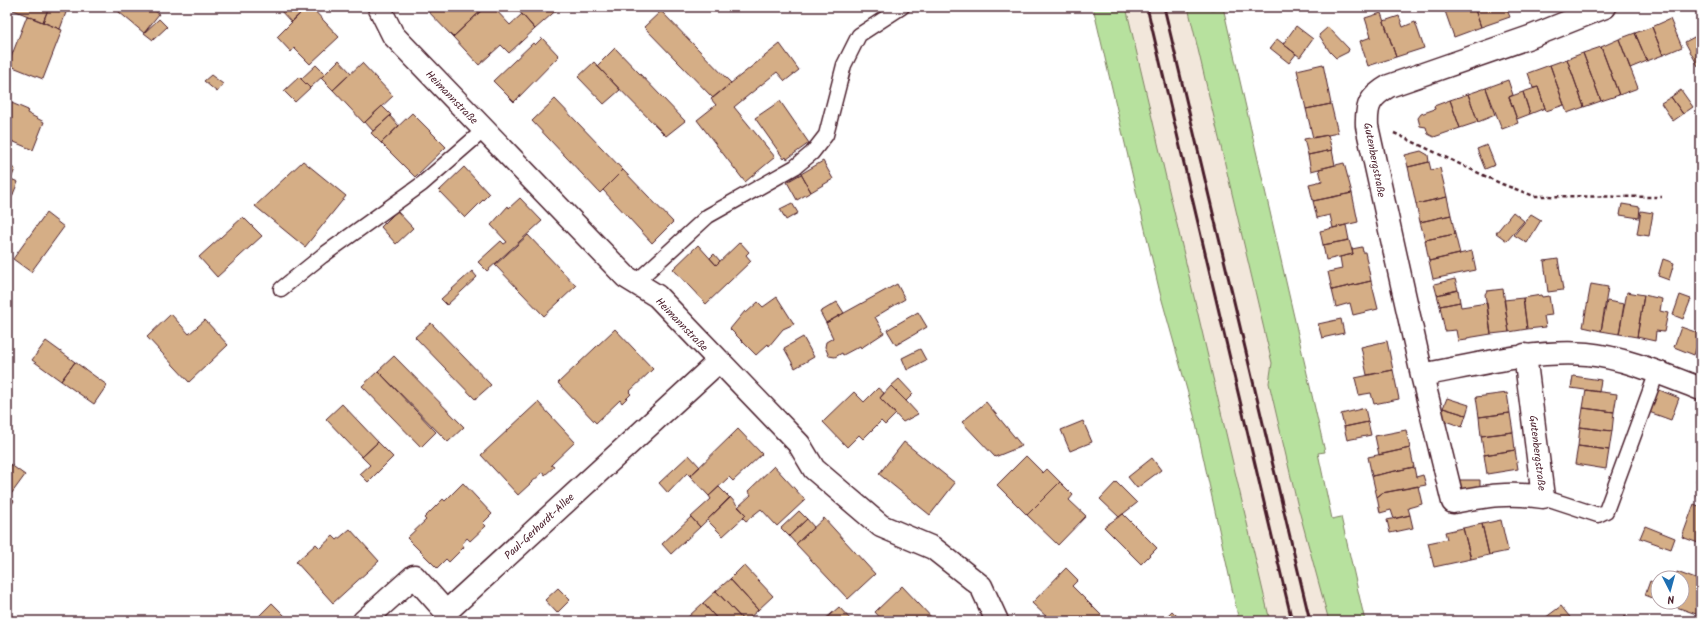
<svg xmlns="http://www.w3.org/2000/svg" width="1708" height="628" font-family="Kalam,sans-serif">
<rect width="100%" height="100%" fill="#fff"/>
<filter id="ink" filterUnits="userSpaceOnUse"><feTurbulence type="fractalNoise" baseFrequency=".025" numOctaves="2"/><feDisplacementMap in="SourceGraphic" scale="8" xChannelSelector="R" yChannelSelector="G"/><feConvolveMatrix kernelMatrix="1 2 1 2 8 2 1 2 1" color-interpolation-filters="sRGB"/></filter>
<g filter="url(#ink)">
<path fill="#f2e7db" d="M1126 7H1188L1272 363 1269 384 1297 503 1329 621H1270Z"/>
<path fill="#b7e19e" stroke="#808064" d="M1093 7H1126L1270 621H1239L1194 415 1160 293Z
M1188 7H1210L1211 11 1223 7 1325 452 1318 453 1332 519 1341 517 1365 621H1329L1297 503 1269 383 1272 363Z"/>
<path fill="#d5ae86" stroke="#4a1f2b" d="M12 7H49L43 22 11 9Z
M49 7H68L60 29 43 22Z
M113 7H150L159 14 144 33Z
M283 7H307L291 22 280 10Z
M307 7H311L339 37 310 64 294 48 291 52 277 37Z
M424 7H485L453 37Z
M485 7H493L510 25 522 14 535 29 509 53 501 45 479 65 453 37Z
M519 7H560L535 29 517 9Z
M1456 7H1474L1481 27 1454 37 1445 11Z
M1474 7H1506L1510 17 1481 27Z
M1697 7H1701V16L1696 8Z
M661 11 731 83 713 98 644 27Z
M1381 13 1396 57 1368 66 1360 41 1371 37 1365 18Z
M27 16 62 30 43 79 8 65Z
M1399 16 1403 27 1415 22 1424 48 1396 57 1384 21Z
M159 19 167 27 153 40 144 33Z
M1670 19 1682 47 1663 55 1652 27Z
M1296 26 1313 39 1300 57 1283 44Z
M1328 27 1349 49 1348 52 1336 58 1330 52 1319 35Z
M1652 27 1663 55 1647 61 1635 33Z
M1635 33 1647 61 1630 68 1619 39Z
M1701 33V45L1696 36Z
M1696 36 1701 45V64L1698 66 1685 42Z
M542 38 559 56 514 102 493 81 533 43 535 45Z
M1277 39 1296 54 1289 63 1270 48Z
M1619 39 1638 88 1619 95 1601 47Z
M780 44 799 70 785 81 777 72 734 107 775 157 745 182 697 120 716 105 711 99Z
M1601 47 1619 95 1601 101 1583 53Z
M615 48 685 121 666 136 597 66Z
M1583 53 1601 101 1584 107 1567 59Z
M1567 59 1584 107 1567 113 1550 65Z
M339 60 351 73 333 90 321 78Z
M594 62 620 90 604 104 578 77Z
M362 63 393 96 364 123 333 90Z
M1323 64 1331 104 1306 109 1297 70Z
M316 65 325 74 310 88 301 79Z
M1550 65 1564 105 1546 111 1538 87 1533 88 1528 73Z
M211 75 223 84 217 92 204 81Z
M299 77 310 88 295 102 284 91Z
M1508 80 1513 95 1509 97 1518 123 1502 129 1486 88Z
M1538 87 1545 108 1530 114 1523 92Z
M1486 88 1495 115 1478 122 1468 94Z
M1681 90 1693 107 1683 114 1671 97Z
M1523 92 1530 114 1517 119 1509 97Z
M1468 94 1478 122 1460 128 1450 100Z
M1671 97 1683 114 1673 121 1661 103Z
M555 99 623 170 600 193 532 121Z
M1450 100 1460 128 1434 137 1428 134 1426 127 1420 126 1418 118 1421 114 1435 109 1434 106Z
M7 101 28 110 27 113 44 122 33 150 7 139Z
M780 101 809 143 787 159 786 157 784 159 755 118Z
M1331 104 1338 133 1313 138 1306 109Z
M382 106 391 115 373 131 365 122Z
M412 113 446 147 415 177 381 143Z
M390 116 399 126 381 143 371 133Z
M1328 135 1332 150 1308 155 1304 139Z
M1487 145 1495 165 1485 169 1477 149Z
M1332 150 1335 165 1311 171 1308 155Z
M1421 151 1428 155 1429 162 1408 167 1405 155Z
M303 161 346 196 305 247 255 206Z
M823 161 833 179 811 192 801 174Z
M1429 162 1431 170 1440 168 1447 197 1416 204 1408 167Z
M1344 163 1352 193 1313 201 1309 184 1322 181 1319 169Z
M7 165 15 169 11 179 18 182 7 209Z
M464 167 489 194 465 218 439 191Z
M623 170 673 222 652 243 603 190Z
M801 174 811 192 797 200 787 182Z
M1352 193 1358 222 1333 228 1330 215 1317 218 1313 201Z
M1447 197 1451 215 1420 222 1416 204Z
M520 198 542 221 487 271 478 262 501 241 504 244 507 242 491 225 508 206 509 208Z
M792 203 798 213 786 220 780 209Z
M1622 204 1640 207 1639 218 1620 215Z
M397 211 413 228 396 244 381 227Z
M1641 211 1653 213 1649 236 1637 234Z
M1513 212 1524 221 1507 241 1496 233Z
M46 213 64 227 31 272 13 259Z
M1531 214 1541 220 1527 243 1514 235Z
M1451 215 1455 234 1425 240 1420 222Z
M243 217 262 236 217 277 199 257Z
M1346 225 1349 240 1323 245 1320 231Z
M1455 234 1460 254 1429 261 1425 240Z
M528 235 576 286 544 316 495 265Z
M1349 240 1353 254 1326 260 1323 245Z
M740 242 749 252 746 255 751 261 706 304 673 269 698 245 716 265Z
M1362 247 1363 252H1365L1371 281 1332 290 1328 272 1342 269 1340 257 1353 254 1352 249Z
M1472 251 1476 270 1433 279 1429 261Z
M714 254 720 261 716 265 710 258Z
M1558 259 1563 290 1548 292 1544 261Z
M1663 259 1674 263 1669 280 1658 276Z
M472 271 477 277 447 305 441 299Z
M1455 279 1458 290 1437 295 1434 284Z
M1371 281 1378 309 1353 315 1350 303 1336 307 1332 290Z
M897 284 905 299 875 317 884 333 861 348 860 346 843 355 842 353 835 357 829 356 825 347 826 342 833 338 826 323Z
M1591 284 1608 287 1601 331 1583 327Z
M1503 289 1509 332 1491 334 1485 294 1487 291Z
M1458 290 1460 302 1440 306 1437 295Z
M1627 292 1644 295 1637 337 1619 334Z
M1541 295 1542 297 1549 296 1552 315 1544 316 1546 327 1527 329 1523 298Z
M1644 295 1662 299 1660 311 1668 313 1664 332 1656 331 1655 341 1637 337Z
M1680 295 1691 299 1683 319 1673 315Z
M777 297 794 324 783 329 769 346 768 344 756 355 730 329 745 311 746 313 758 302 763 307Z
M1523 298 1527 329 1509 332 1504 300Z
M1607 301 1624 304 1619 334 1601 331Z
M837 302 844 313 826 323 820 312Z
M1460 302 1461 307 1487 303 1491 334 1467 338V340L1458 341 1456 330 1445 331 1440 306Z
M918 312 927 327 896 345 887 330Z
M171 314 189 334 205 320 228 345 189 382 147 337Z
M1341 319 1344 333 1322 338 1318 324Z
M431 323 491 385 475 399 415 337Z
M1681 327 1701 334 1694 355 1674 347Z
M615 329 653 369 629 392 631 394 622 403 620 400 596 423 558 383Z
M803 337 814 357 795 368 784 348Z
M46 341 75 362 61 381 32 360Z
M1387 341 1393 370 1367 375 1361 347Z
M920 349 926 360 907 370 902 358Z
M394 356 464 427 448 442 378 371Z
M75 362 107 385 94 404 61 381Z
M1393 370 1399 399 1374 404 1371 393 1359 395 1355 378Z
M378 371 436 432 421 447 362 386Z
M1573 376 1601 380 1599 392 1571 388Z
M899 379 913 394 906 401 891 386Z
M891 386 906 401 918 414 903 422 880 398Z
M878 388 884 393 880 398 896 414 885 425 881 421 863 439 859 435 847 447 823 422 854 392 864 402Z
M1657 389 1679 398 1671 420 1649 412Z
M1586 390 1617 394 1614 412 1583 408Z
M1507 393 1510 413 1479 417 1476 397Z
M1447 398 1469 405 1466 415 1443 408Z
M538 402 575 442 551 465 554 467 545 475 543 472 518 495 481 455Z
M986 402 1022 446 995 457 962 422Z
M342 404 378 442 362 457 326 419Z
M1365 408 1368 422 1344 427 1341 414Z
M1443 408 1466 415 1462 427 1440 419Z
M1583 408 1614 412 1612 431 1580 427Z
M1510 413 1513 432 1481 436 1479 417Z
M1083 421 1092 442 1070 451 1061 430Z
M1368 422 1371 435 1347 440 1344 427Z
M1580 427 1612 431 1609 450 1578 446Z
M738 429 762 454 733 481 729 477 709 496 690 476Z
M1406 430 1410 448 1379 455 1375 436Z
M1513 432 1515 450 1484 455 1481 436Z
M378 442 393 457 368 482 360 474 370 465 362 457Z
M904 442 955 483 930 515 879 474Z
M1578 446 1609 450 1606 469 1575 464Z
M1410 448 1414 467 1372 476 1368 457Z
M1515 450 1518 469 1487 474 1484 455Z
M689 455 700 467 690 476 687 473 668 493 659 483Z
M1026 456 1043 473 1047 469 1060 482 1027 515 997 485Z
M1152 458 1161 470 1137 488 1128 477Z
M7 462 25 475 9 497 7 496Z
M774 466 805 500 777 526 761 509 746 521 743 518 746 515 738 507 751 495 748 491Z
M1414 467 1416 477 1423 475 1426 485 1382 493 1377 497 1372 476Z
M1701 468V483L1696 481Z
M1459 480H1480V491L1460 492Z
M1060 482 1073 495 1069 500 1086 516 1058 545 1027 515Z
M1116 482 1137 503 1119 517 1100 499Z
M463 483 492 514 483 523 486 526 470 541 467 538 462 544 464 547 449 562 446 559 437 568 407 538 426 520 424 518 443 499 445 501Z
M1701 485V498L1697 496Z
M1418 486 1422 504 1408 508 1410 515 1394 519 1391 510 1380 513 1377 497 1382 493Z
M719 487 730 498 700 527 691 517 711 499 709 496Z
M7 496 14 501 7 511Z
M730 497 746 515 723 536 707 520Z
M1694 504 1701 507V544L1682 537Z
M799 511 807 519 789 536 781 528Z
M1123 514 1157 548 1141 564 1104 527Z
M1410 515 1413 528 1390 533 1387 520Z
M691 517 700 527 671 554 662 544Z
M824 518 875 574 848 599 796 544Z
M807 519 814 527 796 544 789 536Z
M1501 520 1508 551 1489 555 1482 524Z
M1482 524 1489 555 1471 559 1463 528Z
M1645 526 1675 538 1671 549 1640 538Z
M1463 528 1471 559 1434 567 1428 543 1447 539 1445 532Z
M350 529 379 561 333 603 296 562 316 544 320 548 333 536 337 540Z
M744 565 773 596 758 610 730 579Z
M1066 568 1078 580 1072 586 1104 618 1101 621H1051L1032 603Z
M1677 572 1701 581V609L1699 615 1665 603 1682 602V578H1675Z
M730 579 758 610 746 621H744L716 591Z
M1650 581 1658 584V600L1645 595Z
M902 586 935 621H883L875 612Z
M558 588 570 600 557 613 545 600Z
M716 591 744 621H719L703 603Z
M272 603 290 621H250L252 619 254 621Z
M703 603 719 621H692L688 617Z
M1561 606 1573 621H1541Z
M839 607 852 621H823Z
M1172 611 1182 621H1162Z
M1625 616 1631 621H1622Z
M688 617 692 621H683Z"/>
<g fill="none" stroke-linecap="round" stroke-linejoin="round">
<g stroke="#4a1f2b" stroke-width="17">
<path id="lane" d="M635 283 708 216 795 167 812 153 826 135 844 65 859 35 902 7
M281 289 322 256 422 184 484 130
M1543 497 1598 515 1606 511 1657 372"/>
</g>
<g stroke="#4a1f2b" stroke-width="25">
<path id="street" d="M379 7 393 35 626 277 657 296 799 444 814 469 881 526 933 548 981 586 997 621
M1605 7 1530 37 1389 86C1370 97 1366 105 1367 126L1422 375C1476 365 1531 350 1587 354 1623 357 1667 376 1701 389
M1422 375 1453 502C1486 496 1509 492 1543 497L1525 355
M364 621 414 576 446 612 718 362"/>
</g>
<path stroke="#4a1f2b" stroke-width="2.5" stroke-dasharray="4 3" stroke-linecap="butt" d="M1394 133 1502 184 1534 196 1662 197"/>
<use href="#lane" stroke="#fff" stroke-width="14"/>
<use href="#street" stroke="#fff" stroke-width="22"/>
<path stroke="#4a1f2b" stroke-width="3" d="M1147 7 1292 621
M1164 7 1310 621"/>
</g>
</g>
<g text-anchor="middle" stroke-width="3.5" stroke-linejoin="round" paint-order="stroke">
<g font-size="11" fill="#4a1f2b" stroke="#fff">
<text transform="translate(452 97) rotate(46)" y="4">Heimannstraße</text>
<text transform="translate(1375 160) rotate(79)" y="4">Gutenbergstraße</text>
<text transform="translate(682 324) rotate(46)" y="4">Heimannstraße</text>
<text transform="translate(1538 453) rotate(83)" y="4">Gutenbergstraße</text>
<text transform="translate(539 526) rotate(-43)" y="4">Paul-Gerhardt-Allee</text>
</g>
</g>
<rect width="1708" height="628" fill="none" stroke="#fff" stroke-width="24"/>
<rect x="12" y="12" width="1684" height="604" fill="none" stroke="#4a1f2b" stroke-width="1.5" filter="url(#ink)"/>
<g transform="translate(1670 590) rotate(174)"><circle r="19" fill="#ffffff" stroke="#b7a5aa"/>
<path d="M0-3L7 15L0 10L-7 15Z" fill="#1f6fb2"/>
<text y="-6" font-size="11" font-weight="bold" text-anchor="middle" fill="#4a1f2b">N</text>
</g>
</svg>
